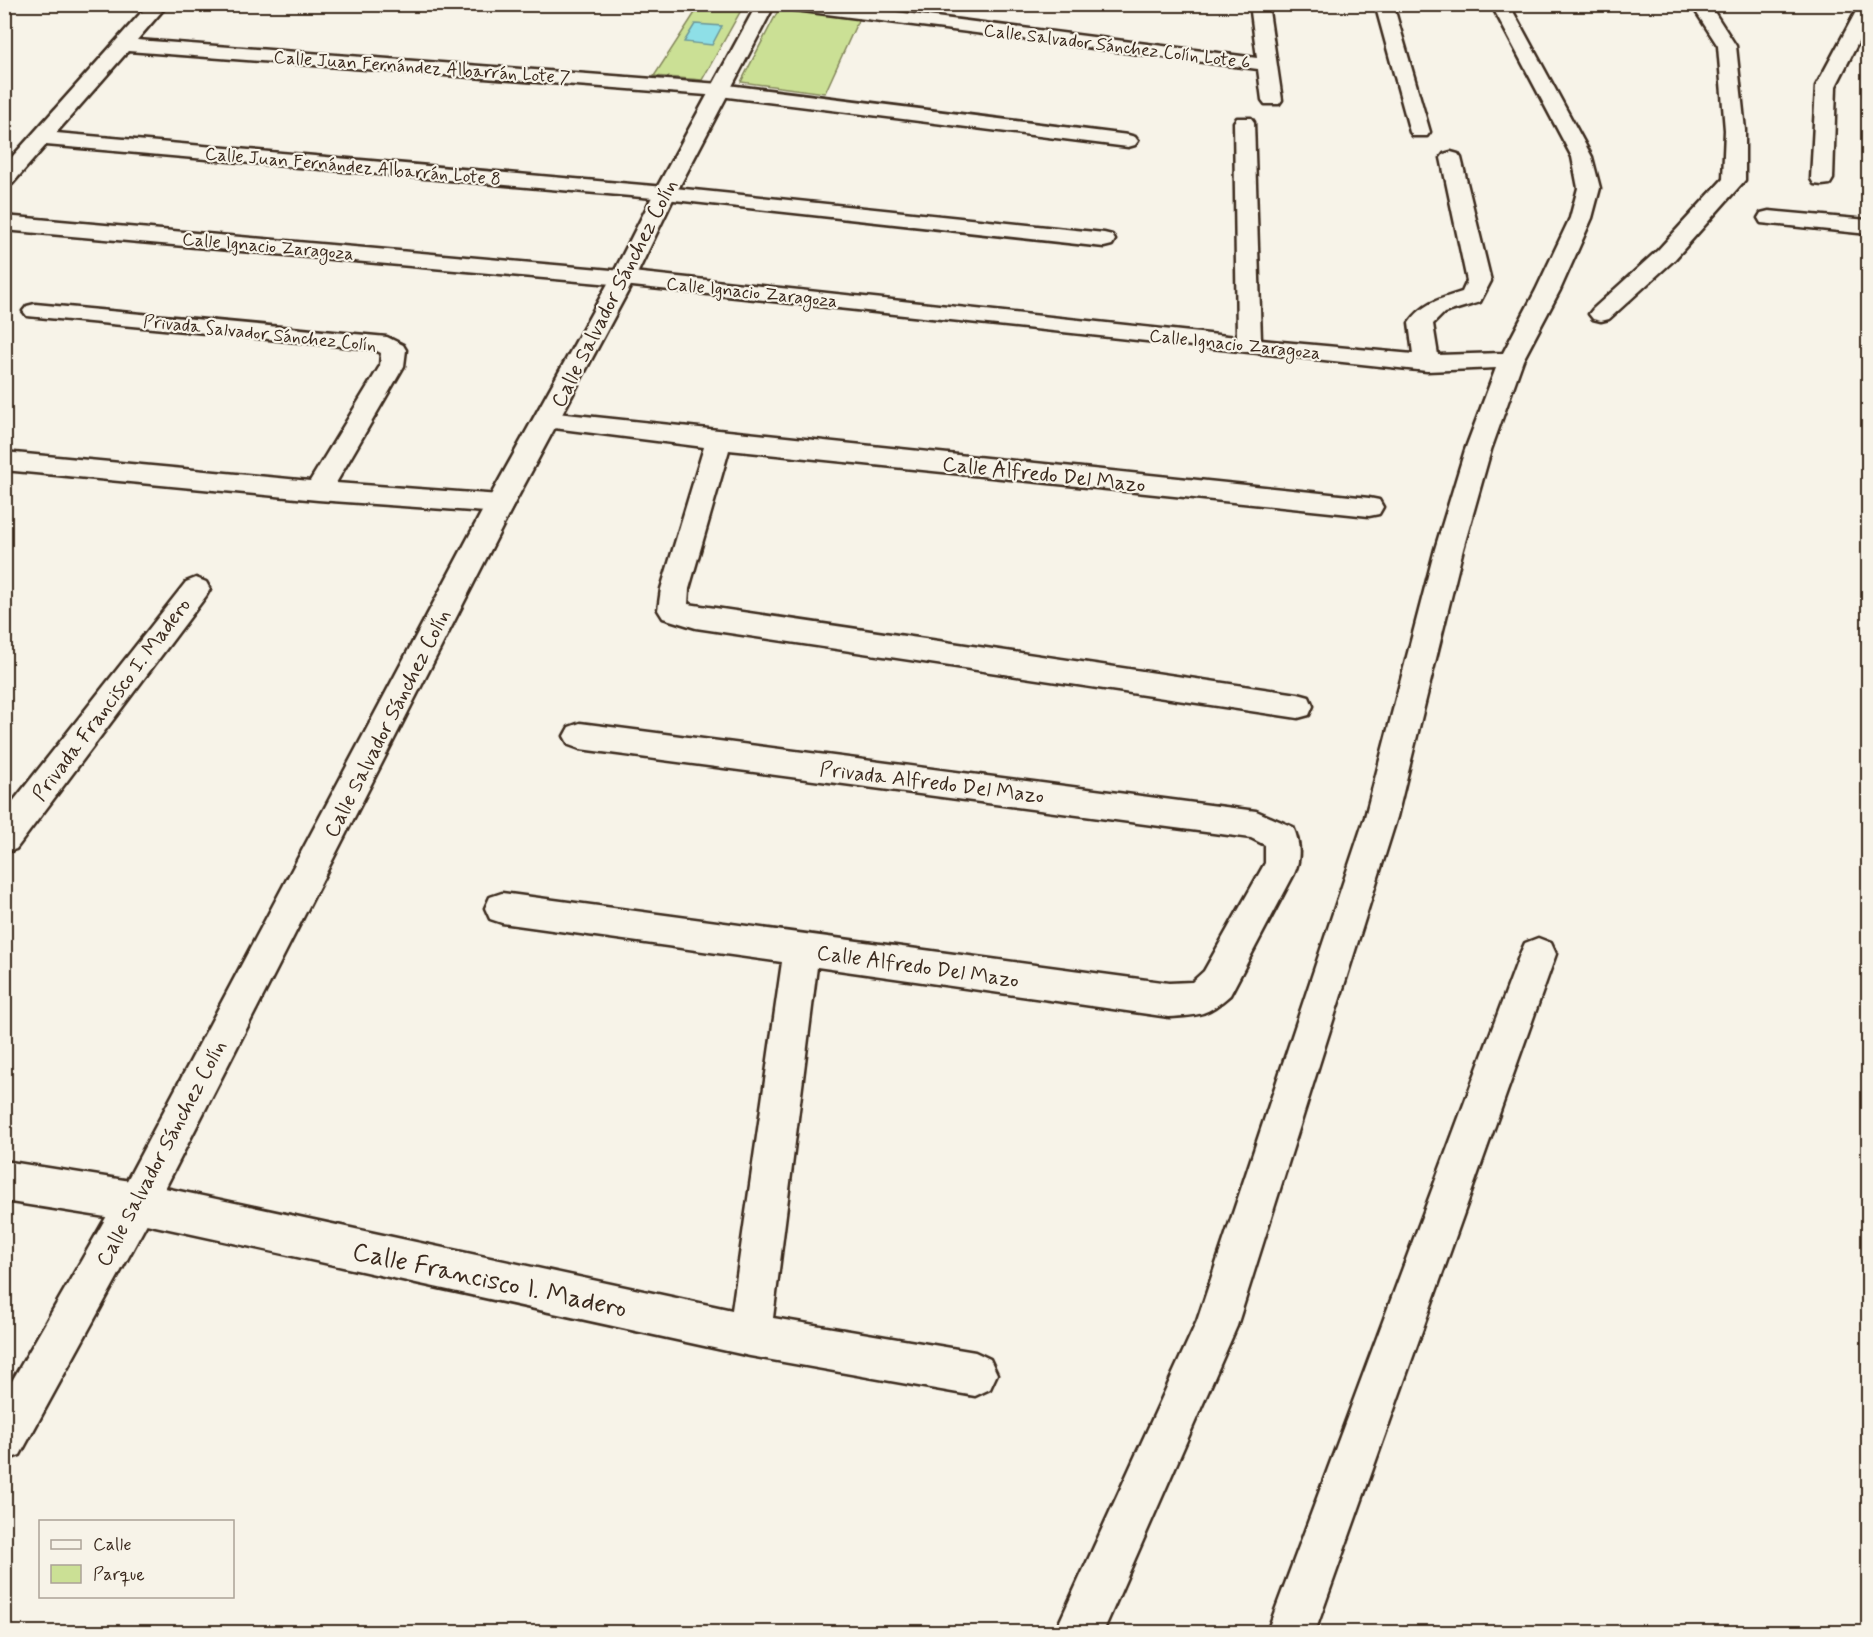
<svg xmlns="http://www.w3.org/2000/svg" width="1873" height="1637" font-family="Mynerve,sans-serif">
<rect width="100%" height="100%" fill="#f7f3e8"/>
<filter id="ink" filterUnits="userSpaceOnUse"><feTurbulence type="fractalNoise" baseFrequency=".0167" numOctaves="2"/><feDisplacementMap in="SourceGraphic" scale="12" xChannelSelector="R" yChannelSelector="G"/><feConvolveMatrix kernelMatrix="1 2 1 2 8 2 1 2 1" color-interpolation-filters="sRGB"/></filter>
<g filter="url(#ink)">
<path fill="#cbe095" stroke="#83855a" stroke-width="1.5" d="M700 5H744L702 80 654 76Z
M781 5H865L825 93 741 82Z"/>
<path fill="#8edfe7" stroke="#6d9797" stroke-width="1.5" d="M695 24 722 26 712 45 684 42Z"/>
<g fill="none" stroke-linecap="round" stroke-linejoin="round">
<g stroke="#3b2a1e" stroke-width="5">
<path id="street" d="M149 4H168L137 40 720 84 1128 135 1135 137 1138 141 1135 145 1128 147 720 96 128 51 56 133 665 187 1104 233 1112 235 1115 240 1112 245 1104 247 665 199 46 145 12 184 4 185V166Z
M778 4H834L1257 58 1250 4H1268L1282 100 1279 104H1265L1262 100 1258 69 787 9Z
M1375 4H1393L1430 132 1427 136H1413L1410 132Z
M1491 4H1509L1592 157 1600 188 1592 218 1560 290 1523 360 1491 450 1463 549 1397 817 1237 1326 1103 1632H1055L1197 1321 1365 817 1435 549 1465 450 1496 368 1427 371 623 285 4 230V216L623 271 1237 337 1234 122 1237 118H1251L1254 122 1261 340 1413 354 1409 323C1423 303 1440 299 1462 292L1467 281 1441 158 1444 154 1451 152 1458 154 1461 158 1491 281 1480 302 1444 313 1433 324 1438 355 1503 353 1536 290 1570 218 1578 188 1572 157Z
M1691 4H1709L1736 46 1745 130V180L1674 260 1609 319 1601 321 1593 319 1589 314 1593 309 1658 250 1723 179 1725 130 1718 46Z
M1860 4H1868V23L1836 86 1833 179 1830 184 1822 185 1814 184 1811 179 1816 86Z
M1769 211 1868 220V234L1761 223 1758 218 1761 213Z
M35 304 387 337 403 345 406 350 404 366 336 483 500 495 510 497 514 504 510 511 500 513 318 500 4 470V452L310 481 380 366 381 353 373 349 27 316 23 311 27 306Z
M547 412 1369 498 1379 500 1383 507 1379 514 1369 516 729 450 689 589 688 604 1298 694 1309 697 1313 706 1309 715 1298 718 696 628 663 618 658 610 661 589 704 447 538 426 534 420 538 414Z
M196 578 206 582 210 589 206 596 16 849 4 853V813L186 582Z
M580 723 1256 811 1293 827C1300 842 1301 859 1294 874L1230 995C1206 1016 1200 1015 1169 1017L817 967 773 1318 975 1352 990 1359 997 1374 990 1389 975 1396 750 1356 137 1222 4 1201V1161L137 1182 732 1310 782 962 502 923 490 919 485 908 490 897 502 893 1169 983 1192 982 1204 971 1265 863V845L1251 838 580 749 569 745 564 736 569 727Z
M1538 938 1551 943 1556 954 1315 1632H1267L1520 954 1525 943Z"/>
</g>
<g stroke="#3b2a1e" stroke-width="5">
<path id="secondary" d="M757 4H775L676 193 635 278 514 504 151 1216 20 1455 4 1461V1395L123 1188 486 504 611 278 654 193Z"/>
</g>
<use href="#street" fill="#f7f3e8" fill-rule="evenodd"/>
<use href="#secondary" fill="#f7f3e8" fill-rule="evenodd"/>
</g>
</g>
<g text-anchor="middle" stroke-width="4.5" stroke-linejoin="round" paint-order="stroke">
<g font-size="18" fill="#3b2a1e" stroke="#f7f3e8">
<text transform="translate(1117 46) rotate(7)" y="6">Calle Salvador Sánchez Colín Lote 6</text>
<text transform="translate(422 67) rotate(4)" y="6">Calle Juan Fernández Albarrán Lote 7</text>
<text transform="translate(353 166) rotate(5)" y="6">Calle Juan Fernández Albarrán Lote 8</text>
<text transform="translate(268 246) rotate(5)" y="6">Calle Ignacio Zaragoza</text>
<text transform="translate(752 292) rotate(6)" y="6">Calle Ignacio Zaragoza</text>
<text transform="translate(260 333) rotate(6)" y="6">Privada Salvador Sánchez Colín</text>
<text transform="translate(1235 344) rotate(6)" y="6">Calle Ignacio Zaragoza</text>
</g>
<g font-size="21" fill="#3b2a1e" stroke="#f7f3e8">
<text transform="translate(614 293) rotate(-63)" y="7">Calle Salvador Sánchez Colín</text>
<text transform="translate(1044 474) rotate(6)" y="7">Calle Alfredo Del Mazo</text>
<text transform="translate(111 699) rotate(-53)" y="7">Privada Francisco I. Madero</text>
<text transform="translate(387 723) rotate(-63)" y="7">Calle Salvador Sánchez Colín</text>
<text transform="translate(932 782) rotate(7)" y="7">Privada Alfredo Del Mazo</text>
<text transform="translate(918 966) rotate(8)" y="7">Calle Alfredo Del Mazo</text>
<text transform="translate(161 1153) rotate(-62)" y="7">Calle Salvador Sánchez Colín</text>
</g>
<g font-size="26" fill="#3b2a1e" stroke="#f7f3e8">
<text transform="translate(490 1279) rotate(12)" y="9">Calle Francisco I. Madero</text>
</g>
</g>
<rect width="1873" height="1637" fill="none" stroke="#f7f3e8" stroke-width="24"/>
<rect x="12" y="12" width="1849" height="1613" fill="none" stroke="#3b2a1e" stroke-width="2" filter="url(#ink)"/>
<rect x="39" y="1520" width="195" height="78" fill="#f7f3e8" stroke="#aca397" stroke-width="1.5"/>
<rect x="51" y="1540" width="30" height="9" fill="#f7f3e8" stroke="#aca397" stroke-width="1.5"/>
<text x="93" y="1550" font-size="18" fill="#3b2a1e">Calle</text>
<rect x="51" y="1565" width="30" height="18" fill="#cbe095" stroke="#aca397" stroke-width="1.5"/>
<text x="93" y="1580" font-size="18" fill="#3b2a1e">Parque</text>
</svg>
